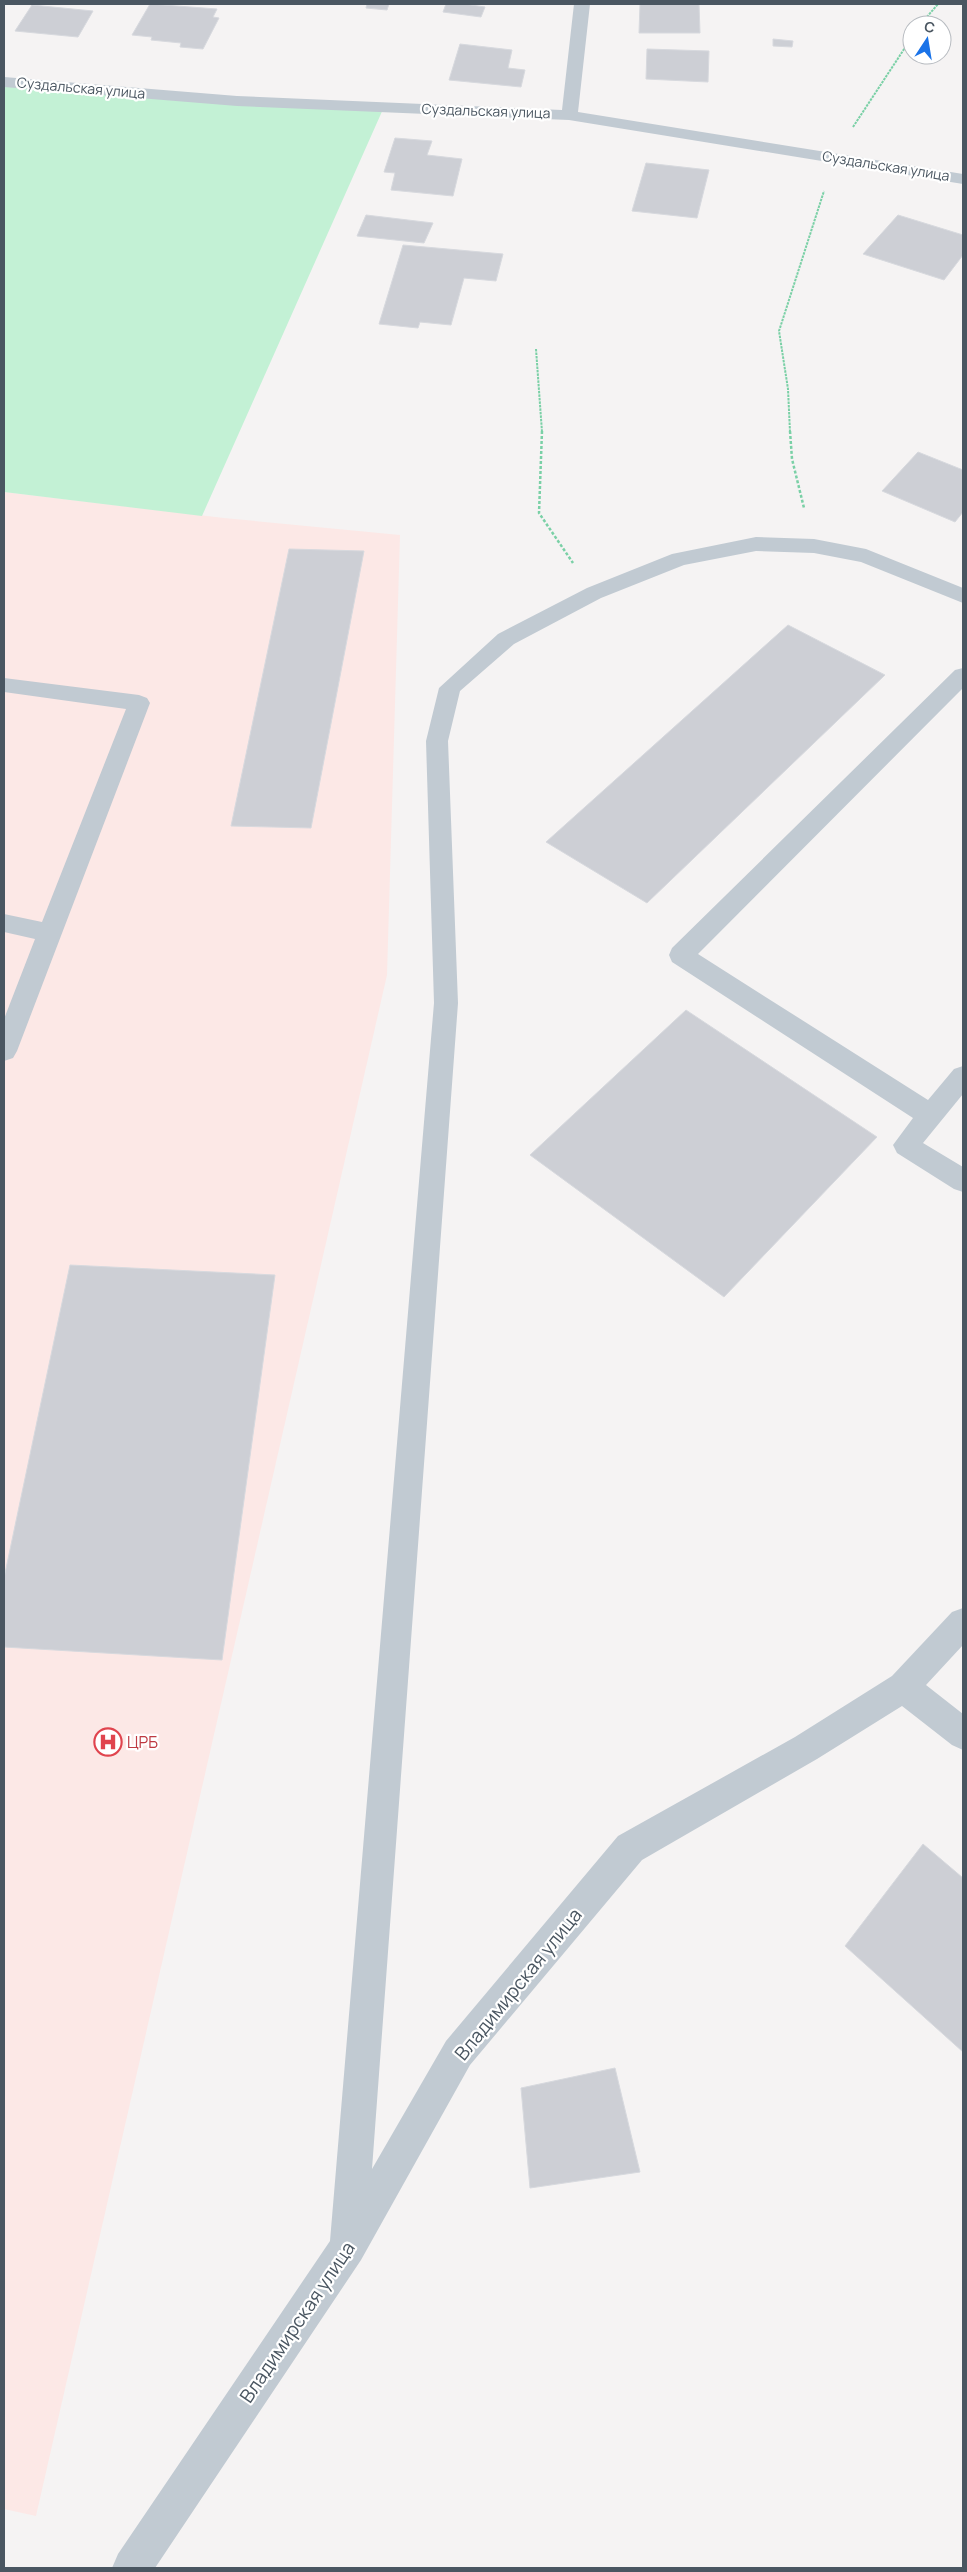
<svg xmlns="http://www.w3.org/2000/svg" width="967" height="2572" font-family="Manrope,sans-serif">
<rect width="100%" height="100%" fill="#f5f3f3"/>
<path fill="#fce8e6" d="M4 492 224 518 400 535 387 975 36 2516 4 2509Z"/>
<path fill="#c3f1d5" d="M4 82 237 101 384 107 202 516 4 492Z"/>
<path fill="#cdcfd5" stroke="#d7d9de" d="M150 4 217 9 213 17 219 18 203 49 180 47 181 43 151 40 152 37 132 35Z
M367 4H389L387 10 366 8Z
M446 4H464L485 7 481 17 443 12Z
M640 4H699L700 33H639Z
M32 5 93 11 78 37 15 31Z
M773 39 793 41 792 47 773 46Z
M460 44 512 50 508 68 525 70 521 87 449 80Z
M647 49 709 51 708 82 646 79Z
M395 138 432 141 427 155 462 159 453 196 391 190 395 173 384 172Z
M646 163 709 170 697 218 632 211Z
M366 215 433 223 424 243 357 236Z
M898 215 963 235V255L944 280 863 254Z
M403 245 503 254 496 281 464 278 451 325 420 322 418 328 379 324Z
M918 452 963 470V512L955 522 882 491Z
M289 549 364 551 311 828 231 826Z
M788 625 885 675 647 903 546 842Z
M686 1010 877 1137 724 1297 530 1155Z
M70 1265 275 1275 222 1660 4 1647V1578Z
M923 1844 963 1878V2052L845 1946Z
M615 2068 640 2172 530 2188 521 2088Z"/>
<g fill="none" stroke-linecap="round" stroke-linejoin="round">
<path stroke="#7ad0a6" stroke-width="2" stroke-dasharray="2.5 1" stroke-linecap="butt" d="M920 25 938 4
M853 127 912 37
M536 349 542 432
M790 432 788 389 779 331 824 191"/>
<path stroke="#7ad0a6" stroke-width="2.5" stroke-dasharray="3 2" stroke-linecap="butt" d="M542 431 539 513 573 563
M790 431 792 459 804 508"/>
<path fill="#c1cad2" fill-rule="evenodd" d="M4 678 139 695 147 698 150 703 17 1051 13 1058 4 1061V1019L35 939 4 932V914L42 922 126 709 4 692Z"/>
<path fill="#c1cad2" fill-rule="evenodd" d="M574 4H590L578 112 963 174V184L569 120 237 106 4 87V77L237 96 562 110Z
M756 537 814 539 866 549 963 588V603L861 562 814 553 756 551 684 565 601 598 514 644 460 691 448 741 458 1003 372 2169 446 2041 618 1836 795 1737 892 1676 952 1612 963 1608V1645L926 1685 963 1714V1750L952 1745 902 1706 817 1759 642 1860 470 2065 361 2260 155 2568H112L118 2554 330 2241 434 1003 426 741 439 688 498 634 587 588 672 554Z
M963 668V688L698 954 928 1100 954 1069 963 1066V1094L923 1143 963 1167V1192L954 1189 897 1153 893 1145 913 1118 672 962 669 955 672 948 955 670Z"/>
</g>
<defs>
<g id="hospital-ring" transform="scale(1.4375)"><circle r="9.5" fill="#fff" stroke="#e0444e" stroke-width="1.5"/><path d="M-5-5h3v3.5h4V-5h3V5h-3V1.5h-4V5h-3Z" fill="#e0444e"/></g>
</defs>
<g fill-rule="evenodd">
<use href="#hospital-ring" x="108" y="1742"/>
</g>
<g text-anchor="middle" stroke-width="4.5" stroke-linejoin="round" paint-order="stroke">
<g font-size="14" fill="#4a5661" stroke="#fff">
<text transform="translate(81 88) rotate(5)" y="5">Суздальская улица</text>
<text transform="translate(486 111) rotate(2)" y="5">Суздальская улица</text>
<text transform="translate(886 166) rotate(9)" y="5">Суздальская улица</text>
</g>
<g font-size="16" fill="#be3a42" stroke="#fff" text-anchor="start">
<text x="127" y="1748">ЦРБ</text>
</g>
<g font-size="19" fill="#4a5661" stroke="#fff">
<text transform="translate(518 1984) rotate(-51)" y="7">Владимирская улица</text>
<text transform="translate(297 2322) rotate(-56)" y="7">Владимирская улица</text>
</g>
</g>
<rect width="967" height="2572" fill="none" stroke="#4a5661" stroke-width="10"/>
<g transform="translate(927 40) rotate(12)"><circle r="24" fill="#ffffff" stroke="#b7bbc0"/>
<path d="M0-4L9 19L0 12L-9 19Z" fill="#1a73e8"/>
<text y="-8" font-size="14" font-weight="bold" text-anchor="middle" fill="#4a5661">С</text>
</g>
</svg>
